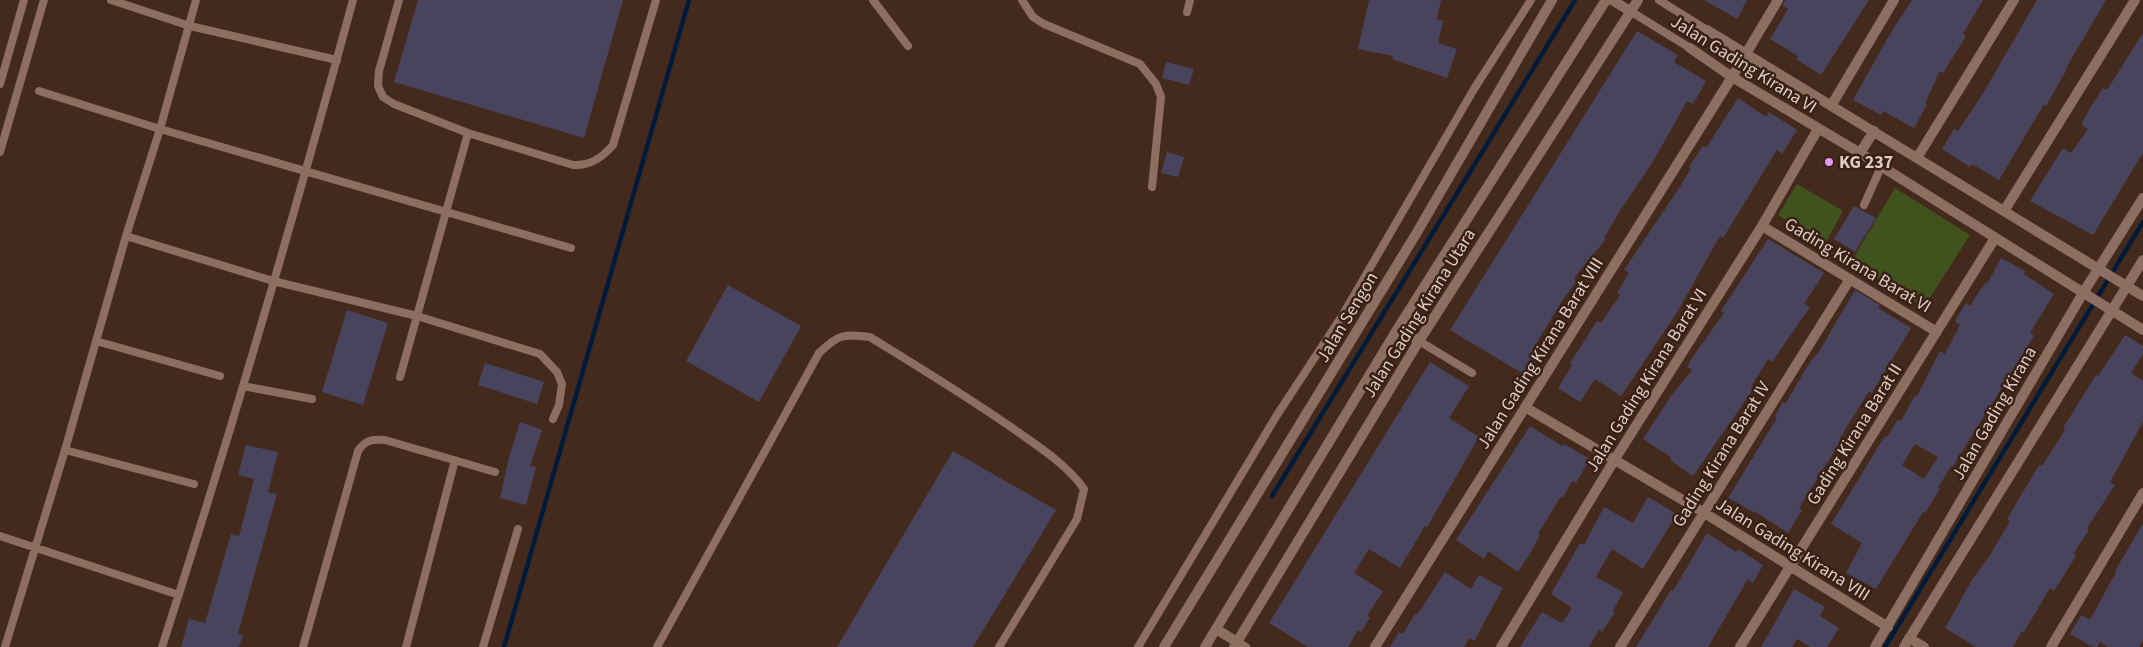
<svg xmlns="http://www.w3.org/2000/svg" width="2143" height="647" font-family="'Source Sans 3',sans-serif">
<rect width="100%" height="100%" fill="#432a1d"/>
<path fill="#40531f" d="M1797 184 1843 211 1825 244 1778 215Z
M1895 188 1970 235 1924 307 1851 262Z"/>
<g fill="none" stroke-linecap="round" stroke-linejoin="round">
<path stroke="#001b3a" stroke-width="4.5" d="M1272 496 1575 0
M504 647 689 0
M1885 647 2143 222"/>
</g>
<path fill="#49445e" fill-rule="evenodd" d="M418 0H623L584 138 394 82Z
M1369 0H1441L1437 19 1443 21 1438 43 1457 49 1447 78 1392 59 1393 56 1358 49Z
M1704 0H1747L1737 19Z
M1785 0H1869L1821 75 1796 59 1798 56 1770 39 1788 9 1783 6Z
M1912 0H1983L1963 34 1966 36 1943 73 1940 71 1925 103 1927 104 1914 128 1883 111 1881 115 1853 100 1890 34Z
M2037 0H2106L2066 68 2067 69 2055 90 2046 106 2044 104 1999 180 1972 164 1970 167 1942 149 1954 129 1958 131 1982 95Z
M1637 31 1678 55 1674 62 1706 81 1693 104 1687 101 1651 165 1621 209 1604 238 1606 239 1574 278 1577 281 1564 298 1534 347 1542 352 1527 376 1450 330Z
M2143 33V153L2093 235 2030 201 2063 148 2071 153 2088 129 2081 124 2092 105 2103 88 2107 90Z
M1166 62 1194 69 1189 85 1162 78Z
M1738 98 1766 117 1769 112 1797 130 1782 154 1777 150 1723 238 1720 236 1676 314 1621 396 1595 379 1580 402 1558 388 1572 365 1570 363 1597 321 1601 323 1620 295 1617 293 1629 273 1624 270 1681 185 1691 168 1689 167 1703 146 1706 148Z
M1167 152 1184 157 1178 177 1161 173Z
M1854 206 1876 218 1855 252 1834 239Z
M1768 239 1824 273 1804 304 1810 307 1772 362 1768 359 1751 387 1754 388 1693 476 1670 460 1672 458 1643 439 1671 396 1692 370 1687 367 1692 358 1724 313 1721 311Z
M2001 258 2025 271 2024 274 2054 294 2030 333 2034 336 1953 466H1951L1938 488 1940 489 1925 513 1923 512 1876 589 1846 573 1862 543 1831 524 1885 436 1887 437 1898 419 1901 421 1915 395 1917 396 1940 351 1945 354 1960 325 1955 321 1966 303 1970 306 1985 283 1987 284ZM1915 444 1938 457 1924 479 1902 465Z
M728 285 801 326 759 402 686 361Z
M1855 290 1880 305 1878 308 1911 328 1872 393 1869 391 1840 438 1842 439 1799 508 1802 510 1788 533 1754 511 1753 512 1728 498 1777 418 1775 416 1783 402 1785 404 1810 362 1820 350Z
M347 310 388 323 363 405 322 392Z
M2125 335 2143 346V354L2131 373 2143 381V422L2110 482 2115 485 2087 528 2089 530 2073 554 2076 556 2064 575 2054 591 2050 588 2024 632 2022 631 2013 647H1976L1945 628 1972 580 1992 552 2010 521 2007 519 2039 465 2042 466 2065 430 2063 428 2096 375 2098 376Z
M1430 362 1469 386 1449 418 1479 437 1427 527 1425 526 1400 568 1369 549 1354 573 1383 591 1367 616 1370 618 1361 632 1358 630 1348 647H1308L1269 623Z
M485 363 544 382 537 404 478 385Z
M520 422 542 430 530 466 536 467 526 505 500 498 509 457Z
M1530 426 1562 446 1564 444 1590 459 1576 483 1572 481 1563 498 1561 496 1538 534 1540 535 1529 555 1518 572 1488 551 1484 559 1456 540Z
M246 445 278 452 268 492 277 494 238 633 243 635 239 647H181L189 619 205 623 231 534 239 536 254 479 238 475Z
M953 451 1056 510 973 647H837Z
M1648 497 1677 514 1643 569 1612 549 1596 577 1623 592 1613 611 1615 612 1602 632 1599 630 1589 647H1520L1542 612 1562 623 1572 608 1551 594 1580 543 1584 545 1604 507 1633 523Z
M2143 523V640L2139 647H2108L2100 642 2097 647H2093L2070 634 2081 615 2090 620 2116 572 2115 571Z
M1707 533 1736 552 1738 549 1763 565 1753 583 1748 579 1708 647H1636L1671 590 1673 591Z
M1445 572 1471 589 1479 575 1503 588 1474 641 1469 638 1464 647H1390L1399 632 1403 634 1415 614 1417 615Z
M1794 589 1825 607 1820 616 1839 628 1827 647H1810L1797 639 1792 647H1761Z"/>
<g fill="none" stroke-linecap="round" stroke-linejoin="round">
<path stroke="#8d6f61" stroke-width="8" d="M111 0 190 26 337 60
M399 0 379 71 378 86 383 97 394 104 468 133 573 165C590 166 602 158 613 145L656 0
M873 0 908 46
M1022 0 1033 17 1044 24 1140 64 1156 84 1161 97 1152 187
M1659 0 1707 30
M1630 11 1690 48
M1187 12 1190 0
M0 84 24 0
M39 91 160 129 571 248
M0 152 44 0
M1864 205 1881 167
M126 236 273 281 417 316 540 354 557 372 562 384 559 405 553 419
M96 341 220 376
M1419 341 1472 373
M400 377 468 133
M243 386 312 399
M65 450 194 484
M0 536 179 595
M1237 642 1246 647
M5 647 65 450 126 236 160 129 196 0
M162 647C231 433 294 217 353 0
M303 647 358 451C365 440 372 439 385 440L495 472
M406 647 455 460
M483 647 518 529
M657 647 819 353C839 334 842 334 870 337 920 368 970 398 1018 432 1042 449 1067 465 1084 489L1077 519 999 647
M1138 647 1277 415 1342 316 1474 89 1531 0"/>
<path stroke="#8d6f61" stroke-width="10" d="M1612 0 1630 11
M1707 30 2143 296
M1690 48 1732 77 1860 153 2143 330
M1831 106 1894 0
M1860 153 1874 131
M1917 158 2014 0
M2004 211 2135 0
M1762 226 1937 332
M1398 328 1419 341
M1525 407 1703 512 1888 627
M1216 629 1237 642
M1909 638 1924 647
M1164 647 1416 234 1552 0
M1205 647 1398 328 1606 0
M1234 647 1419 341 1638 0
M1375 647 1732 77 1778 0
M1501 647 1615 459 1762 226 1818 129
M1620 647 1850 279
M1740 647 1995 238
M1875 647 2083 293 2143 198
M1904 647 2143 260
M2051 647 2143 493"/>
</g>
<circle fill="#df98f1" stroke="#392014" stroke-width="2" cx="1829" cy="162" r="5"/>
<g text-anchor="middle" stroke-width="5" stroke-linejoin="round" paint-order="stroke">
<g font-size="18" fill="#decdc5" stroke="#392014">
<text transform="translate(1744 64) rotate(32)" y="6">Jalan Gading Kirana VI</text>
<text transform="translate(1858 265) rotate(31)" y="6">Gading Kirana Barat VI</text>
<text transform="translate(1419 313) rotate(-58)" y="6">Jalan Gading Kirana Utara</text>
<text transform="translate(1347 317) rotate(-59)" y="6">Jalan Sengon</text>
<text transform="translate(1540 353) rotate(-58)" y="6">Jalan Gading Kirana Barat VIII</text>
<text transform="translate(1646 380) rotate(-58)" y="6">Jalan Gading Kirana Barat VI</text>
<text transform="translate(1994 413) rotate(-60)" y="6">Jalan Gading Kirana</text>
<text transform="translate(1854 434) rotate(-58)" y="6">Gading Kirana Barat II</text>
<text transform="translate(1721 454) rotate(-58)" y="6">Gading Kirana Barat IV</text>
<text transform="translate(1793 549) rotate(32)" y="6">Jalan Gading Kirana VIII</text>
</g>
<g font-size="18" font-weight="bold" fill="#decdc5" stroke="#392014" text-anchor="start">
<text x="1839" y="168">KG 237</text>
</g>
</g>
</svg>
